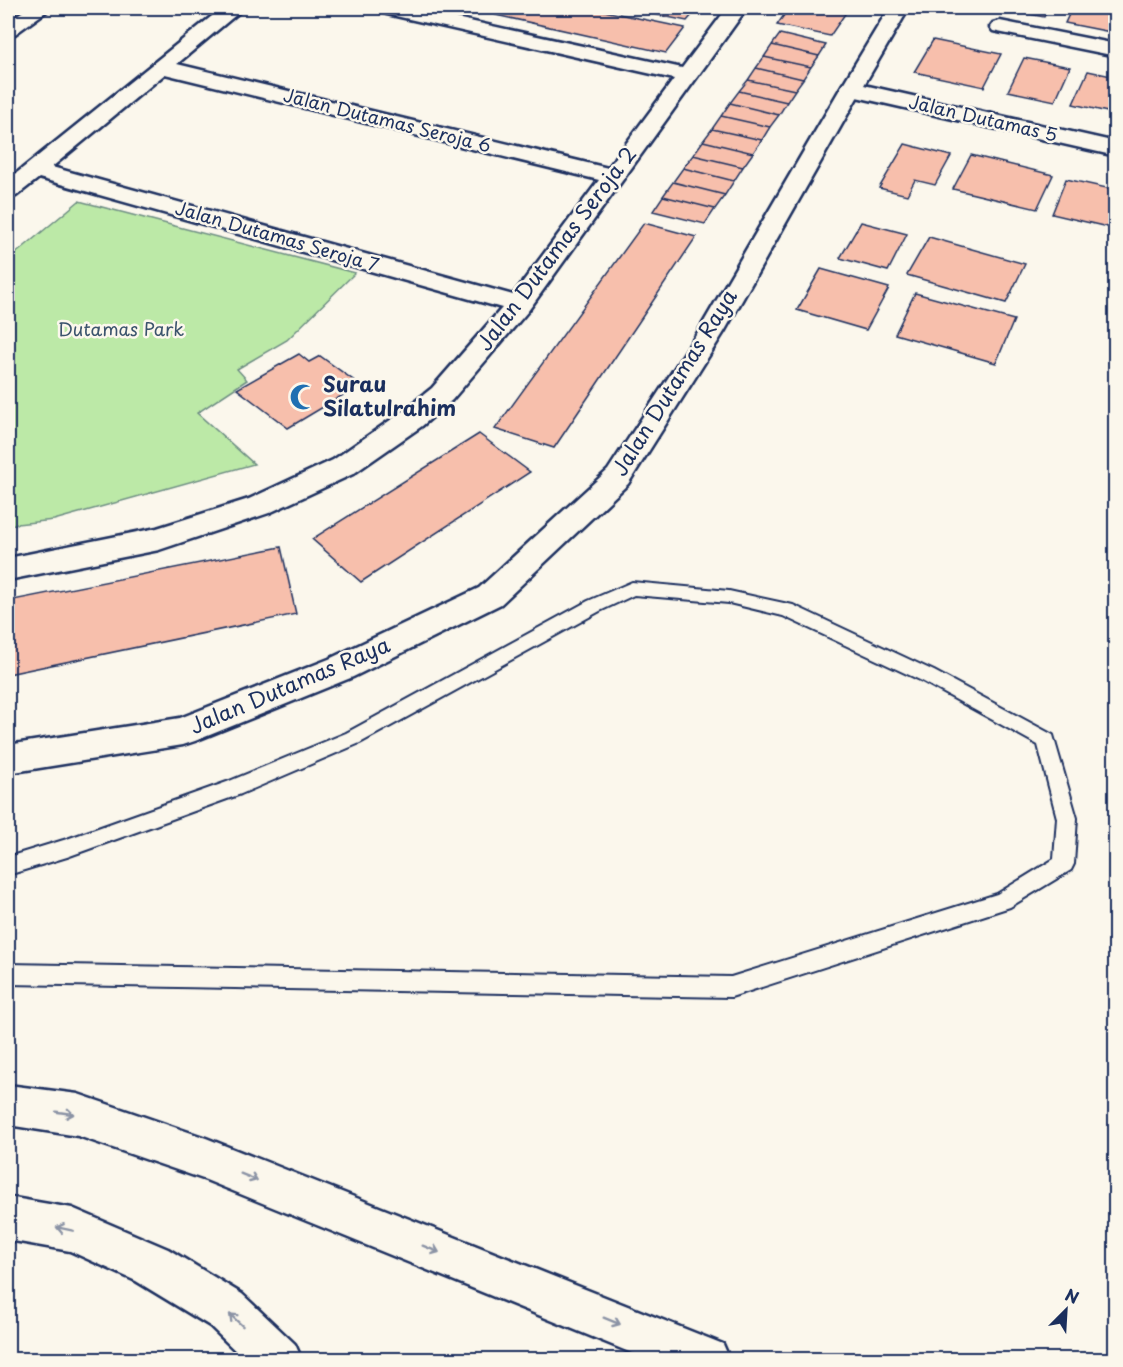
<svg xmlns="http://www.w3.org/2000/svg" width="1123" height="1367" font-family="'Playpen Sans',sans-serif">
<rect width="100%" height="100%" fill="#fbf7ec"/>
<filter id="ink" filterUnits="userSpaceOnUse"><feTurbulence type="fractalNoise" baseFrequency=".0167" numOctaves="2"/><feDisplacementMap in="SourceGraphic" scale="12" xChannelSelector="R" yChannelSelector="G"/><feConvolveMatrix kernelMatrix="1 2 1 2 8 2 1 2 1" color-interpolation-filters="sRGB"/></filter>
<g filter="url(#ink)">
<path fill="#bce9a7" stroke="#6c8c82" stroke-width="1.5" d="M79 201 355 273 287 340 237 369 247 380 197 413 254 464 54 520 8 525V260Z"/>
<path fill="#f7bfac" stroke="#1b2f5e" stroke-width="1.5" d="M504 8H590L685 28 666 53 496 15Z
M623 8H698L687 21Z
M789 8H849L830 36 777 25Z
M999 8H1048L1044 17Z
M1072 8H1116V33L1065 23Z
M780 34 826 45 819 56 772 45Z
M933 40 1001 54 984 87 914 72Z
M772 45 819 56 811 67 764 57Z
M764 57 811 67 803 79 756 68Z
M1024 58 1070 67 1055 101 1008 91Z
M756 68 803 79 795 90 748 80Z
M1088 71 1116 77V114L1073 104Z
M748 80 795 90 787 102 739 91Z
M739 91 787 102 779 115 730 103Z
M730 103 779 115 770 127 721 116Z
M721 116 770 127 762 140 712 129Z
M712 129 762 140 753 153 703 141Z
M703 141 753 153 743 167 693 155Z
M905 144 951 156 935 185 915 180 907 195 879 188Z
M693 155 743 167 734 181 683 168Z
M971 155 1053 175 1037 209 953 189Z
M683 168 734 181 725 195 673 182Z
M1066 179 1116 190V229L1052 214Z
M673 182 725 195 715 209 663 196Z
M663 196 715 209 705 224 653 211Z
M861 222 907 234 888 271 840 258Z
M644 223 696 237 554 448 495 429Z
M929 237 1025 264 1006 303 907 275Z
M821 269 889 288 866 330 797 310Z
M915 293 1014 320 996 363 895 334Z
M299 354 309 362 320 356 360 385 288 428 237 389Z
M479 434 530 472 361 582 312 539Z
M281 547 296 614 8 674V601Z"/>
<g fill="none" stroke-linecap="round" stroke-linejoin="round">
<g stroke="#1b2f5e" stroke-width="4">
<path id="lane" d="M632 582 729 591 793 605 934 671 1053 735 1077 818 1074 864 1071 870 1010 907 731 997 8 984V964L731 977 997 894 1054 859 1057 818 1038 745 922 681 783 616 729 603 634 595 600 611 360 743 241 794 67 857 8 875V857L67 839 227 782 346 733 588 601Z"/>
</g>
<g stroke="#1b2f5e" stroke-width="5">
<path id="street" d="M28 8H51L15 34 8 36V21Z
M222 8H244L177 64 608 168 674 79 387 14 380 12 377 8H411L682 68 727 8H747L528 311 452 400 422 426 353 474 269 513 159 550 8 580V558L157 528 249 499 333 460 402 412 432 388 502 308 39 178 16 196 8 198V180ZM165 74 599 180 513 295 52 167Z
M1000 21 1116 44V56L993 31 990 27 993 23Z
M851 83 859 84 862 89 724 332 628 484 501 604 353 677 195 741 183 745 8 773V745L180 718 329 659 479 588 608 470 698 332 840 89 843 84Z"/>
</g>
<g stroke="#1b2f5e" stroke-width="5">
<path id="secondary" d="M889 8H909L864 85 1116 142V156L843 94 840 89Z"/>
</g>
<g stroke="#1b2f5e" stroke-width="5">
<path id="highway" d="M8 1085 78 1094 206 1138 723 1344 730 1360H649L206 1180 78 1136 8 1125Z
M8 1197 72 1208 168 1249 242 1294 295 1344 302 1360H245L210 1326 136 1281 70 1251 8 1240Z"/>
</g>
<use href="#lane" fill="#fbf7ec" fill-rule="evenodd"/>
<use href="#street" fill="#fbf7ec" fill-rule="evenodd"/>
<use href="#secondary" fill="#fbf7ec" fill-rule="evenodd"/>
<use href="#highway" fill="#fbf7ec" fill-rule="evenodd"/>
</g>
<defs><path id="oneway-shaft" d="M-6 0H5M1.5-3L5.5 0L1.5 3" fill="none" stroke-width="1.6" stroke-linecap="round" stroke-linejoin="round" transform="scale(1.5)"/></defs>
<g stroke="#8b93a5">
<use href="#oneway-shaft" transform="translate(65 1113) rotate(8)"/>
<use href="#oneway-shaft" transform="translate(249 1177) rotate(22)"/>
<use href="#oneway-shaft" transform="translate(65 1229) rotate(-168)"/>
<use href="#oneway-shaft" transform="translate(431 1249) rotate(22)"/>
<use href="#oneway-shaft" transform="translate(236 1320) rotate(-137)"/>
<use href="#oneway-shaft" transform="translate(612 1321) rotate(22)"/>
</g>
</g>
<defs>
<g id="mosque-bare" transform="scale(2.07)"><path d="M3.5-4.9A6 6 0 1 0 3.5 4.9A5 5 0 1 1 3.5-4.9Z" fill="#1f6fb2" stroke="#fbf7ec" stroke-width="2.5" paint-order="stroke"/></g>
</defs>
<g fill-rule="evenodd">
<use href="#mosque-bare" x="303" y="397"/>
</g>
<g text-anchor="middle" stroke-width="5" stroke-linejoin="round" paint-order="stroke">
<g font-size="18" fill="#1b2f5e" stroke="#fbf7ec">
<text transform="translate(983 119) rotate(13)" y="6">Jalan Dutamas 5</text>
<text transform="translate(387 121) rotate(14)" y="6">Jalan Dutamas Seroja 6</text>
<text transform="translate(277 237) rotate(16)" y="6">Jalan Dutamas Seroja 7</text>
</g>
<g font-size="18" fill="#3b546d" stroke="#fbf7ec">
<text x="121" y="336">Dutamas Park</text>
</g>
<g font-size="21" fill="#1b2f5e" stroke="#fbf7ec">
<text transform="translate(557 249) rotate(-53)" y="7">Jalan Dutamas Seroja 2</text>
<text transform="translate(675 383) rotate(-58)" y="7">Jalan Dutamas Raya</text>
<text transform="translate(290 686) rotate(-23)" y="7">Jalan Dutamas Raya</text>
</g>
<g font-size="21" font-weight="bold" fill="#1b2f5e" stroke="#fbf7ec" text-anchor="start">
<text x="323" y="392">Surau<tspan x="323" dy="24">Silatulrahim</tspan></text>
</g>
</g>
<rect width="1123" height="1367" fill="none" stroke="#fbf7ec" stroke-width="30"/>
<rect x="15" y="15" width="1093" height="1337" fill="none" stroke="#1b2f5e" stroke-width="2" filter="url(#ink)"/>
<g transform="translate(1066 1310) rotate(24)" stroke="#fbf7ec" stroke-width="4.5" paint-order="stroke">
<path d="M0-4.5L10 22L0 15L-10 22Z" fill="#1b2f5e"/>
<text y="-9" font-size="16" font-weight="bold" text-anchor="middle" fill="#1b2f5e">N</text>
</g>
</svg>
